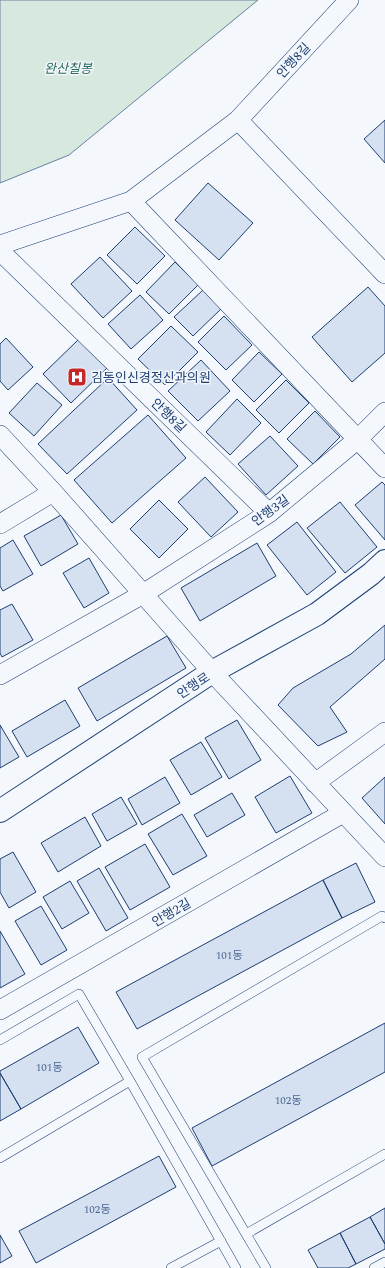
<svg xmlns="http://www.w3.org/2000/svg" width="385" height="1268" font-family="Spectral,'Noto Sans KR',serif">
<rect width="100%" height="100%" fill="#f4f7fb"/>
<path fill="#d7e8df" stroke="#687fa3" d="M0 0H258L69 155 0 183Z"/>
<path fill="#d5e0f0" stroke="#1d3f73" d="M385 120V163L364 139Z
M208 183 253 223 219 260 175 220Z
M135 227 165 256 137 284 107 255Z
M100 257 132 291 103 318 71 284Z
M175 262 198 285 169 314 146 292Z
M368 287 385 306V353L352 382 312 337Z
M203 290 221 309 193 336 174 317Z
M140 295 163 320 131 349 108 324Z
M224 316 252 345 226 370 198 342Z
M171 326 198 352 165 385 138 359Z
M6 338 33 367 8 390 0 381V344Z
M79 339 107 368 71 403 43 374Z
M259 352 282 374 254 402 232 380Z
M201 360 230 391 198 421 168 391Z
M108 378 137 410 67 474 38 444Z
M286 380 309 403 279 433 256 410Z
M37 383 62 405 34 436 9 413Z
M237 399 261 423 230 455 206 432Z
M315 411 340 437 313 464 287 439Z
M148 415 186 458 112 523 74 480Z
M270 436 298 466 266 495 238 464Z
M205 477 238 512 211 537 178 502Z
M382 482 385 485V540L355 505Z
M159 500 188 529 159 558 130 529Z
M340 502 377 547 345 573 307 528Z
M61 515 78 544 41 566 24 536Z
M297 522 336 572 307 595 267 545Z
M13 540 33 574 3 591 0 586V548Z
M257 543 276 576 200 621 181 588Z
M89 558 109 593 84 608 63 573Z
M12 604 33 640 2 657 0 653V610Z
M385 625V659L330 707 347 732 318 746 278 705 293 688 351 654Z
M167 636 186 668 97 721 78 688Z
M65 700 80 726 27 757 12 731Z
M237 720 261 760 229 779 205 738Z
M0 725 19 757 0 768Z
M201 742 222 777 191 795 170 760Z
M290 776 312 813 276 833 255 797Z
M165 777 180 803 142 825 128 799Z
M385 777V824L362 798Z
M232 793 245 815 207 837 194 815Z
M121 797 137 824 107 841 92 814Z
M182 814 207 856 173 875 148 834Z
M85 817 101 846 58 872 41 843Z
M145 844 170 887 130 910 105 867Z
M13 852 36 892 9 908 0 892V859Z
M356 863 375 902 342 918 323 880Z
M99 868 128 918 106 931 77 881Z
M323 880 342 918 137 1029 116 992Z
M70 881 89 913 62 929 43 897Z
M41 906 67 950 41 965 15 921Z
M0 931 25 974 0 988Z
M385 1023V1072L212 1166 192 1128Z
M78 1027 99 1063 21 1109 0 1073V1071Z
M0 1073 21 1109 0 1121Z
M159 1156 176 1187 36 1263 19 1231Z
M385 1208V1244L370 1217Z
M370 1217 385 1244V1249L356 1264 340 1233Z
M340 1233 356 1264 348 1268H318L308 1250Z
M0 1235 12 1256 0 1263Z"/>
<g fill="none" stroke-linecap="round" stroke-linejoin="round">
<g stroke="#1d3f73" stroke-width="10">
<path id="service" d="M385 918 382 916 142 1057 246 1234 385 1154
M0 1040 79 994 130 1081 0 1158
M130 1081 236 1268
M246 1234 266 1268
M171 1268 221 1241
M374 1268 385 1262"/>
</g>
<g stroke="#1d3f73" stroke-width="20">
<path id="minor" d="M238 120 385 274
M131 201 385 468
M0 245 131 201 238 120 349 0
M0 251 269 513
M0 435 53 492 212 672 385 857
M0 524 53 492
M0 675 143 594 269 513 358 439 385 412
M315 783 385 732
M0 1010 343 813"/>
</g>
<g stroke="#1d3f73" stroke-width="24">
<path id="tertiary" d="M0 811 212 672 317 614 371 574 385 561"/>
</g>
<use href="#service" stroke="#f4f7fb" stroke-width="9"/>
<use href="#minor" stroke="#f4f7fb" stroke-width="19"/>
<use href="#tertiary" stroke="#f4f7fb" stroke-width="22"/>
</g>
<defs>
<g id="hospital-square" transform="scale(1)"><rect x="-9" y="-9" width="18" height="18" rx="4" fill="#c62828" stroke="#f4f7fb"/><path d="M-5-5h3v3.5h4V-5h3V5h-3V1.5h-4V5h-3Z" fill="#fff"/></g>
</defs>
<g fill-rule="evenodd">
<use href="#hospital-square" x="77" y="377"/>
</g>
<g text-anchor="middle" stroke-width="3" stroke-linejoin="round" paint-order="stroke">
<g font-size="11" fill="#4b6792">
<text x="229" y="959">101동</text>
<text x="49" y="1071">101동</text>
<text x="288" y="1104">102동</text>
<text x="97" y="1213">102동</text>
</g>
<g font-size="13" fill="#1d3f73" stroke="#f4f7fb">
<text transform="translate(293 60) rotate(-47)" y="5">안행8길</text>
<text transform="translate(169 415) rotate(44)" y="5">안행8길</text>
<text transform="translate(270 510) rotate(-36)" y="5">안행3길</text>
<text transform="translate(193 685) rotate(-33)" y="5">안행로</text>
<text transform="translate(171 912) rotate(-30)" y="5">안행2길</text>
</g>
<g font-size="13" font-style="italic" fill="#2c6c60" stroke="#f4f7fb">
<text x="68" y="73">완산칠봉</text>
</g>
<g font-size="13" fill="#1d3f73" stroke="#f4f7fb" text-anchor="start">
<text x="91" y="382">김동인신경정신과의원</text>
</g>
</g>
</svg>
